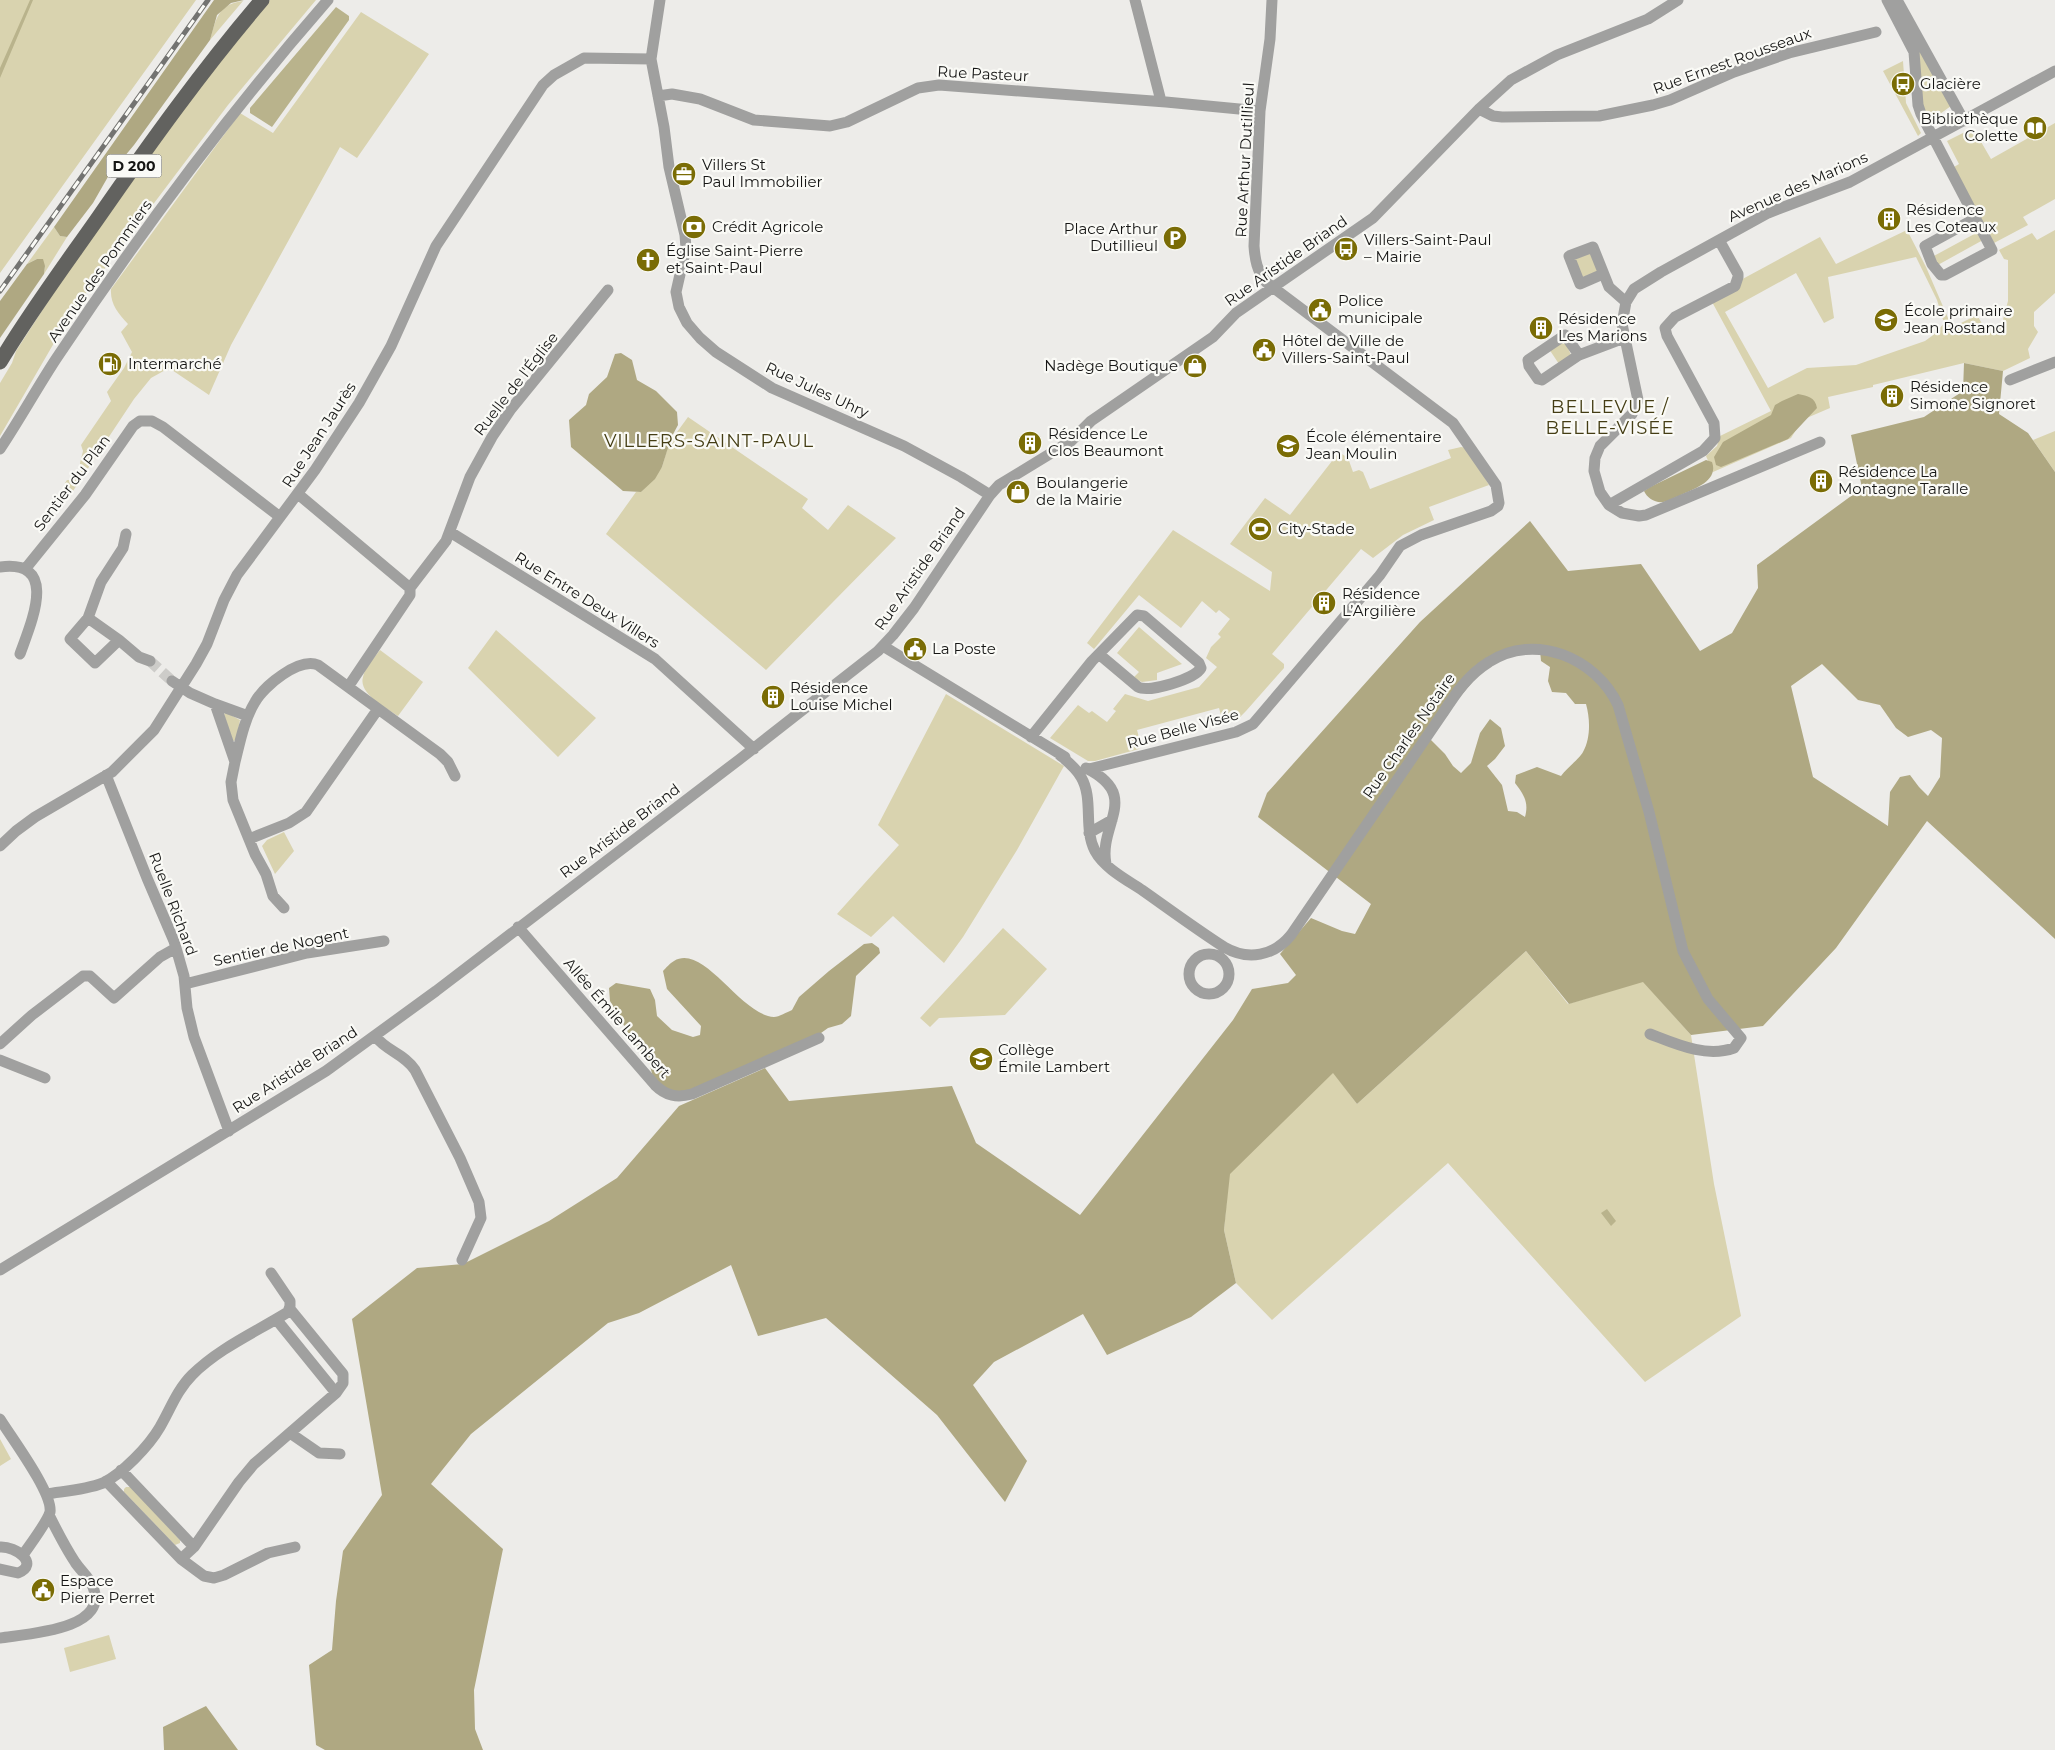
<svg xmlns="http://www.w3.org/2000/svg" width="2055" height="1750" font-family="Montserrat,sans-serif">
<rect width="100%" height="100%" fill="#edece9"/>
<path fill="#d9d3af" fill-rule="evenodd" d="M0 0H196L0 273Z
M270 0H316L228 105 72 312 0 436V383L12 363 16 351 67 272 206 78Z
M243 1 210 40C216 19 218 4 243 1Z
M361 12 429 54 357 158 340 147 231 345 209 395 169 368 151 378 134 399 71 494 67 491 69 487 65 483 67 480H75L81 473 80 463 83 451 81 445 111 401 107 392 124 368 132 352 121 332 128 324C118 313 110 304 111 289L240 113 273 133Z
M1918 48 1951 106 1930 121 1923 112Z
M1903 61 1906 103 1921 133 1918 136 1883 71Z
M2055 123V199L2023 217 2028 225 1994 243 1954 167 1959 164 1947 141 1973 128 1991 159Z
M54 227 60 236 67 237 44 274 45 266 37 259 27 264Z
M1907 230 1926 267 1948 318 1957 325 1977 315 1988 334 2001 327 2008 301V260L2004 259 1999 250 2032 233 2037 240 2055 230V293L2034 312V326L2038 332 2028 349 2030 358 2003 371 1964 363 1873 385V387L1828 397 1830 408 1802 420 1791 438 1713 472 1706 456 1717 446 1720 436 1771 411 1711 300 1737 282 1820 237 1836 264ZM1916 257 1937 300 1944 323 1936 333 1925 341 1856 365 1807 368 1768 388 1725 312 1796 273 1824 323 1834 318 1828 277Z
M1978 232 1983 240 1936 266 1932 257Z
M1590 253 1598 271 1581 278 1573 260Z
M1560 343 1566 344 1571 355 1559 364 1549 349Z
M688 417 808 499 802 508 828 530 848 505 896 538 766 670 606 534 636 492H641L662 467 669 443Z
M2055 431V472L2033 440Z
M1461 447 1467 448 1489 485 1429 507 1434 520 1403 535 1373 558 1361 549 1272 654 1284 664V668L1246 711 1239 718 1223 722 1219 708 1137 730 1141 745 1139 749 1095 761H1088L1050 738 1078 705 1089 713 1092 711 1107 722 1116 711 1113 709 1125 694 1148 701 1199 687 1217 667 1206 658 1211 647 1221 637 1218 634 1230 619 1219 610 1216 613 1202 601 1181 628 1139 595 1094 649 1087 643 1173 530 1270 591 1272 572 1230 544 1265 498 1290 515 1339 452 1348 458 1353 472 1359 470 1363 472 1370 489 1451 458 1448 450Z
M1139 627 1182 664 1157 673V680L1142 682 1133 678 1139 672 1117 653Z
M496 630 596 718 558 757 468 668Z
M380 650 423 682 398 716C387 708 358 694 363 677 365 667 374 658 380 650Z
M946 694 1064 766 1017 850 963 937 944 963 893 916 871 937 837 914 899 845 878 825Z
M225 712 240 720 236 740 233 741 224 715Z
M284 832 294 851 275 874 262 846 267 840Z
M1003 928 1047 969 1005 1015 939 1018 930 1027 920 1018Z
M1526 951 1568 1004 1643 981 1691 1035 1714 1184 1741 1316 1645 1382 1448 1163 1272 1320 1236 1283 1224 1230 1229 1174 1333 1072 1357 1104Z
M0 1439 11 1459 0 1466Z
M126 1487H131L180 1540V1543L175 1545 124 1492V1489Z
M109 1635 116 1659 70 1672 64 1648Z"/>
<path fill="#afa882" fill-rule="evenodd" d="M214 0H244L231 3 217 15 210 40 134 145 109 175 93 203 67 237 60 236 54 227Z
M37 259H43L45 266 44 274 0 338V301L27 264Z
M621 353 632 360 637 380 656 391 677 412 678 425 671 438 662 467 655 479 641 492 623 491 571 447 569 420 586 405 589 394 607 377 615 354Z
M1964 363 2003 371 1999 414 2028 433 2055 472V939L1927 821 1836 948 1763 1026 1691 1035 1643 982 1569 1004 1526 951 1357 1104 1333 1073 1230 1174 1224 1230 1236 1283 1191 1317 1107 1355 1083 1314 994 1362 973 1385 1027 1461 1005 1502 937 1415 826 1318 758 1336 731 1265 639 1313 608 1323 471 1434 431 1484 503 1549 474 1690 475 1729 483 1750H325L316 1745 309 1665 332 1650 336 1601 343 1551 382 1495 352 1319 417 1268 463 1264 549 1221 617 1178 679 1106 765 1068 789 1101 952 1086 976 1143 1080 1215 1233 1020 1252 989 1288 983 1296 975 1280 954 1311 918 1342 931 1355 934 1371 904 1258 817 1267 793 1420 622 1530 521 1568 571 1641 564 1700 651 1732 633 1758 588 1757 565 1862 488 1851 435 1924 417 1963 391ZM1540 650 1541 661 1550 667 1548 681 1552 692 1566 693 1575 704H1586C1590 718 1591 738 1583 752 1580 758 1567 768 1561 776L1537 767 1516 775 1515 783C1524 795 1529 802 1525 817L1517 812 1508 811 1502 785 1487 766 1495 759 1505 746 1501 728 1490 719 1480 733 1471 763 1461 773 1453 766 1445 754 1427 736 1490 661ZM1822 664 1858 700 1880 705 1896 728 1908 737 1931 730 1942 738 1940 777 1928 796 1919 787 1910 775 1900 777 1890 792 1888 826 1813 777 1791 686Z
M1798 394C1808 396 1815 397 1817 408L1788 439 1726 465 1721 467 1716 465 1714 457 1723 442 1771 415 1775 405 1782 401Z
M1706 460 1712 462C1719 481 1694 489 1681 495 1675 497 1668 502 1663 502 1655 503 1647 498 1644 491L1650 487Z
M872 943 879 948 880 953 856 976 851 1016 842 1024 828 1028 807 1043 686 1096 655 1085 649 1062 634 1043 610 1001 609 988 616 983 650 989 655 1000 657 1016 672 1030 693 1037 700 1035 701 1026 667 989 663 971C666 968 670 963 674 961 704 943 740 1015 774 1017 779 1017 787 1012 792 1010L799 997 829 971 864 944Z
M206 1706 238 1750H164L163 1727Z"/>
<path fill="#b9b38c" d="M30 0H33L0 78V68Z
M336 7 349 16V20L272 127 250 113V108Z
M1607 1209 1616 1221 1611 1226 1601 1213Z"/>
<g fill="none" stroke-linecap="round" stroke-linejoin="round">
<path stroke="#cdccc9" stroke-width="11" stroke-dasharray="11 5.5" stroke-linecap="butt" d="M150 661 172 681"/>
<path stroke="#a0a09f" stroke-width="11" d="M660 0 651 59 664 127 669 167 685 235 686 248 676 292 679 307 687 323 700 338 716 352 772 388 904 446 961 477 990 495
M1135 0 1161 101
M1887 0 1914 52 1918 105 1921 114 1992 250 1945 275H1941L1932 264 1925 246 1976 218
M1897 0 1964 121
M658 96 672 94 700 99 754 120 830 126 847 122 918 88 939 85 1166 102 1260 111
M1479 109 1493 116 1502 117 1599 116 1653 105 1670 100 1734 72 1789 53 1876 32
M1603 274 1580 284 1569 256 1593 247 1609 287 1626 302
M1579 355 1565 335 1528 360 1529 366 1538 379 1542 380 1579 355 1624 338
M2010 380 2055 362
M1820 442 1646 515 1639 516 1622 513 1609 505 1600 492 1594 471 1595 458 1600 446 1632 414 1638 400 1622 324 1626 302 1634 289 1661 272 1768 213 1850 182 2055 71
M0 449C20 419 37 388 56 359 139 234 230 112 328 0
M298 494 410 588
M1609 505 1703 451 1715 438 1714 423 1667 336 1665 328 1675 317 1735 286 1738 277V274L1719 240
M450 532 655 659 754 749
M0 567C60 559 31 623 20 654
M26 568 85 495 133 426 140 421H152L163 427 280 517
M88 618 119 640 95 663 70 639 88 618 101 582 123 548 126 534
M119 640 139 657 150 661
M883 646 1065 757
M172 681 190 693 215 704 235 762 231 782 233 800 255 854 266 874 273 896 284 908
M348 687 410 595V588L446 541 470 477 492 437 511 409 608 290
M215 704 248 716
M1031 737 1092 661 1137 615 1144 616 1199 663 1201 668C1195 679 1149 693 1138 687L1100 655
M1060 755C1067 761 1076 768 1081 777 1094 799 1083 828 1095 851 1104 868 1127 880 1142 890 1169 909 1196 929 1224 947 1248 961 1274 956 1291 935L1443 713C1456 693 1468 675 1489 662 1535 632 1596 658 1618 705L1649 812 1683 951 1708 999 1741 1038 1734 1048C1706 1058 1676 1044 1650 1034
M235 762C240 742 244 720 255 702 264 686 299 657 318 665L440 754 448 762 455 776
M1086 768C1142 796 1098 824 1106 864
M1089 769 1236 732 1253 724 1380 575 1400 546 1421 535 1491 511 1498 506 1499 503 1496 485 1453 423 1266 282C1257 271 1255 260 1254 246L1260 111 1270 39 1272 0
M106 775 147 878 174 941 184 976 187 1008 194 1037 229 1131
M1089 833 1112 820
M249 839 289 823 306 812 378 709
M0 846 16 831 35 817 112 772 154 730 196 664 207 644 224 600 237 575 315 470 359 403 391 346 436 246 543 85 554 75 584 58 651 59
M518 927 655 1085C666 1096 677 1098 692 1094L819 1038
M1189 974a20 20 0 1 1 40 0a20 20 0 1 1-40 0Z
M185 984 307 953 384 941
M375 1036C386 1051 405 1054 415 1070L460 1158 479 1202 481 1218 462 1260
M0 1044 32 1015 83 976H90L114 998 160 957 176 948
M0 1060 45 1078
M0 1270 326 1071 436 991 740 759 878 651 893 635 914 608 990 495 999 485 1071 441 1091 421 1213 337 1236 313 1373 218 1479 109 1511 80 1557 55 1648 19 1678 0
M276 1319 336 1393 343 1383V1374L290 1309
M0 1419C11 1437 53 1493 50 1512 48 1521 29 1546 23 1555
M290 1433 319 1453 340 1454
M106 1481 181 1559 194 1547 121 1470
M46 1494C65 1491 85 1490 103 1483 122 1474 149 1446 160 1427 170 1410 177 1390 192 1375 219 1348 256 1332 288 1312L290 1306V1301L271 1273
M0 1547C16 1546 40 1564 18 1573L0 1569
M194 1547 239 1482 254 1464 336 1393
M181 1559 204 1576 214 1578 224 1575 268 1553 295 1547
M0 1638C26 1634 110 1630 93 1587 89 1577 80 1570 75 1562 65 1547 57 1531 49 1515"/>
<path stroke="#62625f" stroke-width="15" d="M0 362C30 312 65 265 98 218 150 143 203 69 262 0"/>
<g stroke="#737371" stroke-width="5">
<path id="rail" d="M0 291 208 0"/>
</g>
<use href="#rail" stroke="#fafaf6" stroke-width="3" stroke-dasharray="9" stroke-linecap="butt"/>
</g>
<defs>
<g id="bus-disc" transform="scale(1.25)"><circle r="9.5" fill="#7a6c05" stroke="#fafaf6"/><path d="M-5-6H5V4H4V6H2V4H-2V6H-4V4H-5ZM-3.5-4V0h7V-4ZM-3.5 1.2v1.5H-2V1.2ZM2 1.2v1.5H3.5V1.2Z" fill="#fff"/></g>
<g id="library-disc" transform="scale(1.25)"><circle r="9.5" fill="#7a6c05" stroke="#fafaf6"/><path d="M-6-4Q-3-5.5-.7-3.5V5Q-3 3-6 4ZM6-4Q3-5.5 .7-3.5V5Q3 3 6 4Z" fill="#fff"/></g>
<g id="office-disc" transform="scale(1.25)"><circle r="9.5" fill="#7a6c05" stroke="#fafaf6"/><path d="M-6-3h4V-5.5h4V-3h4V5H-6ZM-1-4.5V-3h2v-1.5ZM-6 0V1H6V0Z" fill="#fff"/></g>
<g id="building-disc" transform="scale(1.25)"><circle r="9.5" fill="#7a6c05" stroke="#fafaf6"/><path d="M-4-6H4V6H1V3H-1V6H-4ZM-2.5-4.3h1.7v1.8h-1.7ZM.8-4.3h1.7v1.8H.8ZM-2.5-1h1.7V.8h-1.7ZM.8-1h1.7V.8H.8Z" fill="#fff"/></g>
<g id="bank-disc" transform="scale(1.25)"><circle r="9.5" fill="#7a6c05" stroke="#fafaf6"/><path d="M-6-4H6V4H-6ZM0-2.3a2.3 2.3 0 1 0 0 4.6a2.3 2.3 0 1 0 0-4.6Z" fill="#fff"/></g>
<g id="parking-disc" transform="scale(1.25)"><circle r="9.5" fill="#7a6c05" stroke="#fafaf6"/><path d="M-3.5-5.5H1a3.5 3.5 0 0 1 0 7H-1V5.5H-3.5ZM-1-3.4V-.6H.8a1.4 1.4 0 0 0 0-2.8Z" fill="#fff"/></g>
<g id="church-disc" transform="scale(1.25)"><circle r="9.5" fill="#7a6c05" stroke="#fafaf6"/><path d="M-1.2-6h2.4v3.5h3.3v2.4h-3.3V6h-2.4V-.1h-3.3v-2.4h3.3Z" fill="#fff"/></g>
<g id="civic-disc" transform="scale(1.25)"><circle r="9.5" fill="#7a6c05" stroke="#fafaf6"/><path d="M-.6-6.5H3V-4.5H.6V-3L4-1V1h2V6H-6V1h2V-1L-.6-3ZM-1.2 2.5V6h2.4V2.5Z" fill="#fff"/></g>
<g id="school-disc" transform="scale(1.25)"><circle r="9.5" fill="#7a6c05" stroke="#fafaf6"/><path d="M0-5L7-2L0 1L-7-2ZM-4 1L0 2.5L4 1V4Q0 6-4 4Z" fill="#fff"/></g>
<g id="fuel-disc" transform="scale(1.25)"><circle r="9.5" fill="#7a6c05" stroke="#fafaf6"/><path d="M-5.5-6h7V0h2V4h1.3V-2.5L3-4.5l.8-.8L6-3V5H2.5V1h-1V6h-7ZM-4.2-4.7v3.2H.2V-4.7Z" fill="#fff"/></g>
<g id="shop-disc" transform="scale(1.25)"><circle r="9.5" fill="#7a6c05" stroke="#fafaf6"/><path d="M-5-2.5h2.3a2.7 3.5 0 0 1 5.4 0H5L5.5 6h-11ZM-1.5-2.5h3a1.5 2.3 0 0 0-3 0Z" fill="#fff"/></g>
<g id="stadium-disc" transform="scale(1.25)"><circle r="9.5" fill="#7a6c05" stroke="#fafaf6"/><path d="M0-5a6.5 5 0 1 0 0 10a6.5 5 0 1 0 0-10ZM-3.5-1.8h7v3.6h-7Z" fill="#fff"/></g>
</defs>
<g fill-rule="evenodd">
<use href="#bus-disc" x="1903" y="84"/>
<use href="#library-disc" x="2035" y="128"/>
<use href="#office-disc" x="684" y="174"/>
<use href="#building-disc" x="1889" y="219"/>
<use href="#bank-disc" x="694" y="227"/>
<use href="#parking-disc" x="1175" y="238"/>
<use href="#bus-disc" x="1346" y="249"/>
<use href="#church-disc" x="648" y="260"/>
<use href="#civic-disc" x="1320" y="310"/>
<use href="#school-disc" x="1886" y="320"/>
<use href="#building-disc" x="1541" y="328"/>
<use href="#civic-disc" x="1264" y="350"/>
<use href="#fuel-disc" x="110" y="364"/>
<use href="#shop-disc" x="1195" y="366"/>
<use href="#building-disc" x="1892" y="396"/>
<use href="#building-disc" x="1030" y="443"/>
<use href="#school-disc" x="1288" y="446"/>
<use href="#building-disc" x="1821" y="481"/>
<use href="#shop-disc" x="1018" y="492"/>
<use href="#stadium-disc" x="1260" y="529"/>
<use href="#building-disc" x="1324" y="603"/>
<use href="#civic-disc" x="915" y="649"/>
<use href="#building-disc" x="773" y="697"/>
<use href="#school-disc" x="981" y="1059"/>
<use href="#civic-disc" x="43" y="1590"/>
</g>
<g text-anchor="middle" stroke-width="4.5" stroke-linejoin="round" paint-order="stroke">
<rect fill="#fafaf6" stroke="#5a5a58" stroke-width="1" x="106.5" y="154.5" width="55" height="23" rx="4"/>
<g font-size="14" font-weight="bold" fill="#161615">
<text x="134" y="171">D 200</text>
</g>
<g font-size="15" fill="#161615" stroke="#fafaf6">
<text transform="translate(1732 61) rotate(-20)" y="5">Rue Ernest Rousseaux</text>
<text transform="translate(983 74) rotate(3)" y="5">Rue Pasteur</text>
<text transform="translate(1245 160) rotate(-87)" y="5">Rue Arthur Dutillieul</text>
<text transform="translate(1798 187) rotate(-24)" y="5">Avenue des Marions</text>
<text transform="translate(1286 261) rotate(-35)" y="5">Rue Aristide Briand</text>
<text transform="translate(100 271) rotate(-55)" y="5">Avenue des Pommiers</text>
<text transform="translate(516 384) rotate(-52)" y="5">Ruelle de l'Église</text>
<text transform="translate(817 390) rotate(25)" y="5">Rue Jules Uhry</text>
<text transform="translate(319 435) rotate(-57)" y="5">Rue Jean Jaurès</text>
<text transform="translate(72 483) rotate(-53)" y="5">Sentier du Plan</text>
<text transform="translate(920 569) rotate(-55)" y="5">Rue Aristide Briand</text>
<text transform="translate(587 600) rotate(32)" y="5">Rue Entre Deux Villers</text>
<text transform="translate(1183 729) rotate(-15)" y="5">Rue Belle Visée</text>
<text transform="translate(1409 736) rotate(-55)" y="5">Rue Charles Notaire</text>
<text transform="translate(620 831) rotate(-37)" y="5">Rue Aristide Briand</text>
<text transform="translate(173 904) rotate(69)" y="5">Ruelle Richard</text>
<text transform="translate(281 947) rotate(-12)" y="5">Sentier de Nogent</text>
<text transform="translate(617 1018) rotate(49)" y="5">Allée Émile Lambert</text>
<text transform="translate(295 1070) rotate(-33)" y="5">Rue Aristide Briand</text>
</g>
<g font-size="15" fill="#161615" stroke="#fafaf6" text-anchor="start">
<text x="1920" y="89">Glacière</text>
<text x="2018" y="124" text-anchor="end">Bibliothèque<tspan x="2018" dy="17">Colette</tspan></text>
<text x="702" y="170">Villers St<tspan x="702" dy="17">Paul Immobilier</tspan></text>
<text x="1906" y="215">Résidence<tspan x="1906" dy="17">Les Coteaux</tspan></text>
<text x="712" y="232">Crédit Agricole</text>
<text x="1158" y="234" text-anchor="end">Place Arthur<tspan x="1158" dy="17">Dutillieul</tspan></text>
<text x="1364" y="245">Villers-Saint-Paul<tspan x="1364" dy="17">– Mairie</tspan></text>
<text x="666" y="256">Église Saint-Pierre<tspan x="666" dy="17">et Saint-Paul</tspan></text>
<text x="1338" y="306">Police<tspan x="1338" dy="17">municipale</tspan></text>
<text x="1904" y="316">École primaire<tspan x="1904" dy="17">Jean Rostand</tspan></text>
<text x="1558" y="324">Résidence<tspan x="1558" dy="17">Les Marions</tspan></text>
<text x="1282" y="346">Hôtel de Ville de<tspan x="1282" dy="17">Villers-Saint-Paul</tspan></text>
<text x="128" y="369">Intermarché</text>
<text x="1178" y="371" text-anchor="end">Nadège Boutique</text>
<text x="1910" y="392">Résidence<tspan x="1910" dy="17">Simone Signoret</tspan></text>
<text x="1048" y="439">Résidence Le<tspan x="1048" dy="17">Clos Beaumont</tspan></text>
<text x="1306" y="442">École élémentaire<tspan x="1306" dy="17">Jean Moulin</tspan></text>
<text x="1838" y="477">Résidence La<tspan x="1838" dy="17">Montagne Taralle</tspan></text>
<text x="1036" y="488">Boulangerie<tspan x="1036" dy="17">de la Mairie</tspan></text>
<text x="1278" y="534">City-Stade</text>
<text x="1342" y="599">Résidence<tspan x="1342" dy="17">L’Argilière</tspan></text>
<text x="932" y="654">La Poste</text>
<text x="790" y="693">Résidence<tspan x="790" dy="17">Louise Michel</tspan></text>
<text x="998" y="1055">Collège<tspan x="998" dy="17">Émile Lambert</tspan></text>
<text x="60" y="1586">Espace<tspan x="60" dy="17">Pierre Perret</tspan></text>
</g>
<g font-size="18" letter-spacing="1" fill="#443d14" stroke="#fafaf6">
<text x="1610" y="413">BELLEVUE /<tspan x="1610" dy="21">BELLE-VISÉE</tspan></text>
<text x="709" y="447">VILLERS-SAINT-PAUL</text>
</g>
</g>
</svg>
